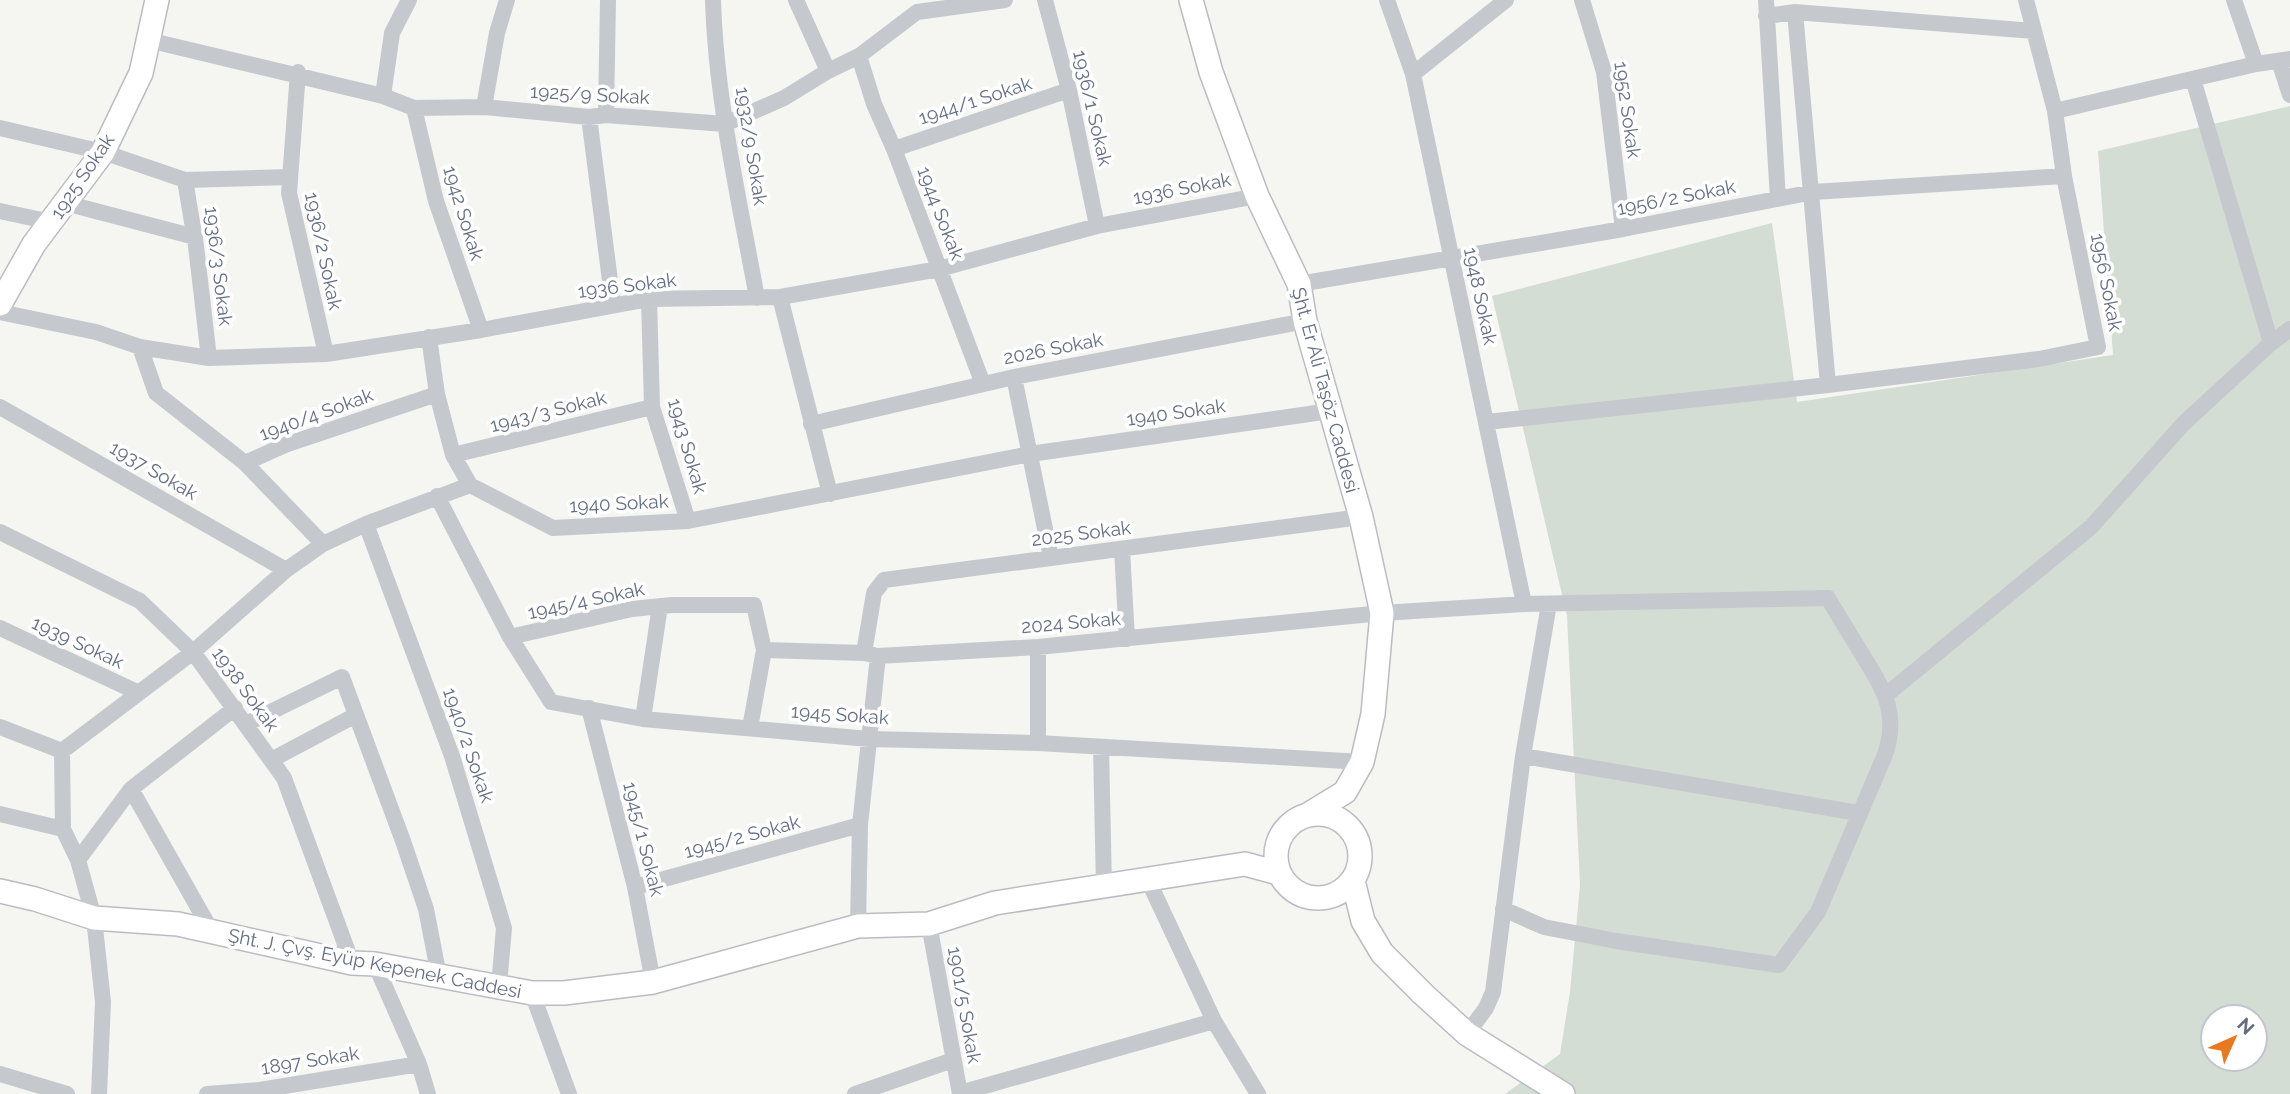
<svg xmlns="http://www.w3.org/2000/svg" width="2290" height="1094" font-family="Raleway,sans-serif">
<rect width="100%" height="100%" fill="#f5f6f2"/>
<path fill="#d4ddd3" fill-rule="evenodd" d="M2290 106V1094H1505L1560 1054 1570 992 1580 885 1567 616 1492 296 1772 223 1797 402 2113 355 2098 151ZM2213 1017H2255V1059H2213Z"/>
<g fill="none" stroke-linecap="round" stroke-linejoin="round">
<g stroke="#babcc2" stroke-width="26">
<path id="secondary" d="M1191 0 1211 72 1257 196 1299 284 1305 321 1361 517 1382 613 1373 714 1362 762 1345 792 1309 814
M0 304 34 244 103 152 141 73 157 0
M1276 856a42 42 0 1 1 84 0a42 42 0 1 1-84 0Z
M1353 881 1363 921 1382 953 1423 994 1467 1034 1563 1094
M0 891 35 899 94 918 178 924 352 963 375 964 532 993H564L653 982 858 926 929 924 995 903 1245 864 1278 873"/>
</g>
<path stroke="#c5c8cc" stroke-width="16" d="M713 0C716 100 739 199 757 298
M796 0 828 71
M1045 0 1069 90 1097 226
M1387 0 1413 74 1524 604
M1582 0 1604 72 1623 229
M1766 0 1778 199
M2234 0 2256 64
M1795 12 1828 385
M1766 16 1795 12 2034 31
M148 40 383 96 414 108 484 107 589 117 606 115 725 124 784 98 828 71 859 56 917 12 1005 0
M859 56 874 104 894 149 983 384
M2279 61 2290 95
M298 72 289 193 326 354
M1413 74 1506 0
M2193 79 2271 343
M383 96 392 33 409 0
M484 107 497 33 507 0
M414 108 436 201 481 330
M2055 111 2256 64 2290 59
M606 115 608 0
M589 117 613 304
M0 128 103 152 185 180 290 177
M894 149 1069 90
M185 180 196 246 209 358
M65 203 195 237
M0 211 51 222
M1299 284 1623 229 1813 192 2064 176
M780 297 830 494
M649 299 652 407 688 521
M0 312 96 332 140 347 209 358 326 354 481 330 649 299 780 297 939 269 1097 226 1257 196
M429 337 437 394 453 455 470 485
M140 347 156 393 245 463 285 445 437 394
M1014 377 1051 558
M0 407 286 570
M1487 422 1828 385 2039 359 2098 347 2064 176 2055 111 2026 0
M811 424 1014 377 1305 321
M453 455 652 407
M245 463 323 544
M437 496 510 637 551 702 643 719 869 739 1038 743 1362 762
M366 524 452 756 504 928 499 986
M0 532 140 601 193 652 284 778 352 963
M1122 549 1127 639
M0 628 139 693
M510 637 632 609 672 605H754L764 650 750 728
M764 650 864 653 878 656 1038 647 1382 613 1524 604 1828 598C1839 617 1851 636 1862 654 1884 690 1900 715 1884 757L1818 912 1779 965 1616 941 1544 927 1503 909
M864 653 874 593 884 580 1361 517
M1886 695 2091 527 2184 423 2271 343 2290 329
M589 708 635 887 653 982
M643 719 660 606
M246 724 342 677 403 841 426 909 439 976
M0 727 62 751 193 652 286 570 323 544 366 524 470 485 553 528 688 521 1030 454 1330 411
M1038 743V647
M1101 747 1104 887
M62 751 63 829 78 860 94 918 103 1002 99 1094
M1523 756 1858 813
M271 760 356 715
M131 789 212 932
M0 814 63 829
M78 860 131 789 235 708
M1148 880 1214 1021 1258 1094
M635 887 860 825
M929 924 960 1094
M858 926 860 825 878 656
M375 964 419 1064 428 1094
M532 993 569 1094
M1467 1034 1486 1008 1493 992 1523 756 1549 604
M0 1074 67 1094
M960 1093 1214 1021
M207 1094 260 1090 419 1064
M855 1094 953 1060"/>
<use href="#secondary" stroke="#fff" stroke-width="23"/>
</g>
<g text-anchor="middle" stroke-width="7" stroke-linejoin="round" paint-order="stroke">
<g font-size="19" fill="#636e84" stroke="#fff">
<text transform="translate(590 94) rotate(3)" y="7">1925/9 Sokak</text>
<text transform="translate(975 100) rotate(-18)" y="7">1944/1 Sokak</text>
<text transform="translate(1093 108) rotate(77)" y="7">1936/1 Sokak</text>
<text transform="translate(1628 110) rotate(82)" y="7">1952 Sokak</text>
<text transform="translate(752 146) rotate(81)" y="7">1932/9 Sokak</text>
<text transform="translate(82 176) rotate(-56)" y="7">1925 Sokak</text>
<text transform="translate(1182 188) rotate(-11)" y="7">1936 Sokak</text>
<text transform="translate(1676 197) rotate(-11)" y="7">1956/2 Sokak</text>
<text transform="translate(464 213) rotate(73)" y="7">1942 Sokak</text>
<text transform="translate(941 213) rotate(69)" y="7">1944 Sokak</text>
<text transform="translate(324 251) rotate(78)" y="7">1936/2 Sokak</text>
<text transform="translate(219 266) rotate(83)" y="7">1936/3 Sokak</text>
<text transform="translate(2107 282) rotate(79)" y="7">1956 Sokak</text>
<text transform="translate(627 285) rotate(-7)" y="7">1936 Sokak</text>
<text transform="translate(1481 296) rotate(78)" y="7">1948 Sokak</text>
<text transform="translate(1053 348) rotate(-11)" y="7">2026 Sokak</text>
<text transform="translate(1326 390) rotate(75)" y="7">Şht. Er Ali Taşöz Caddesi</text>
<text transform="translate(548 411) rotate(-14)" y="7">1943/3 Sokak</text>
<text transform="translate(1176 412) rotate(-8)" y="7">1940 Sokak</text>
<text transform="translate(316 414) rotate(-20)" y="7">1940/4 Sokak</text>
<text transform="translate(688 446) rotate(74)" y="7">1943 Sokak</text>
<text transform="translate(154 470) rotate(30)" y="7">1937 Sokak</text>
<text transform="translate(619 503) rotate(-3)" y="7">1940 Sokak</text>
<text transform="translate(1081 533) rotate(-7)" y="7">2025 Sokak</text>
<text transform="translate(586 600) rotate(-12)" y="7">1945/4 Sokak</text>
<text transform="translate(1071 622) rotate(-5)" y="7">2024 Sokak</text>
<text transform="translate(78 642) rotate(25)" y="7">1939 Sokak</text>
<text transform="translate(246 689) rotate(54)" y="7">1938 Sokak</text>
<text transform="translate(840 714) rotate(4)" y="7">1945 Sokak</text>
<text transform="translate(469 745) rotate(71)" y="7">1940/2 Sokak</text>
<text transform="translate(742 836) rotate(-15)" y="7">1945/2 Sokak</text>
<text transform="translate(644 839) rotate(76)" y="7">1945/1 Sokak</text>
<text transform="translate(375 963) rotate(11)" y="7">Şht. J. Çvş. Eyüp Kepenek Caddesi</text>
<text transform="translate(965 1005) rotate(80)" y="7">1901/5 Sokak</text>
<text transform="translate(310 1060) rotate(-9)" y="7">1897 Sokak</text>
</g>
</g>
<g transform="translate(2234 1038) rotate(45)"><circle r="33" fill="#ffffff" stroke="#c1c5ce" stroke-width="2"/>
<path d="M0-5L12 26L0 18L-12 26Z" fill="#e8791f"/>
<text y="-10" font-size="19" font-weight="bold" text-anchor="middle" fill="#636e84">N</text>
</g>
</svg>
